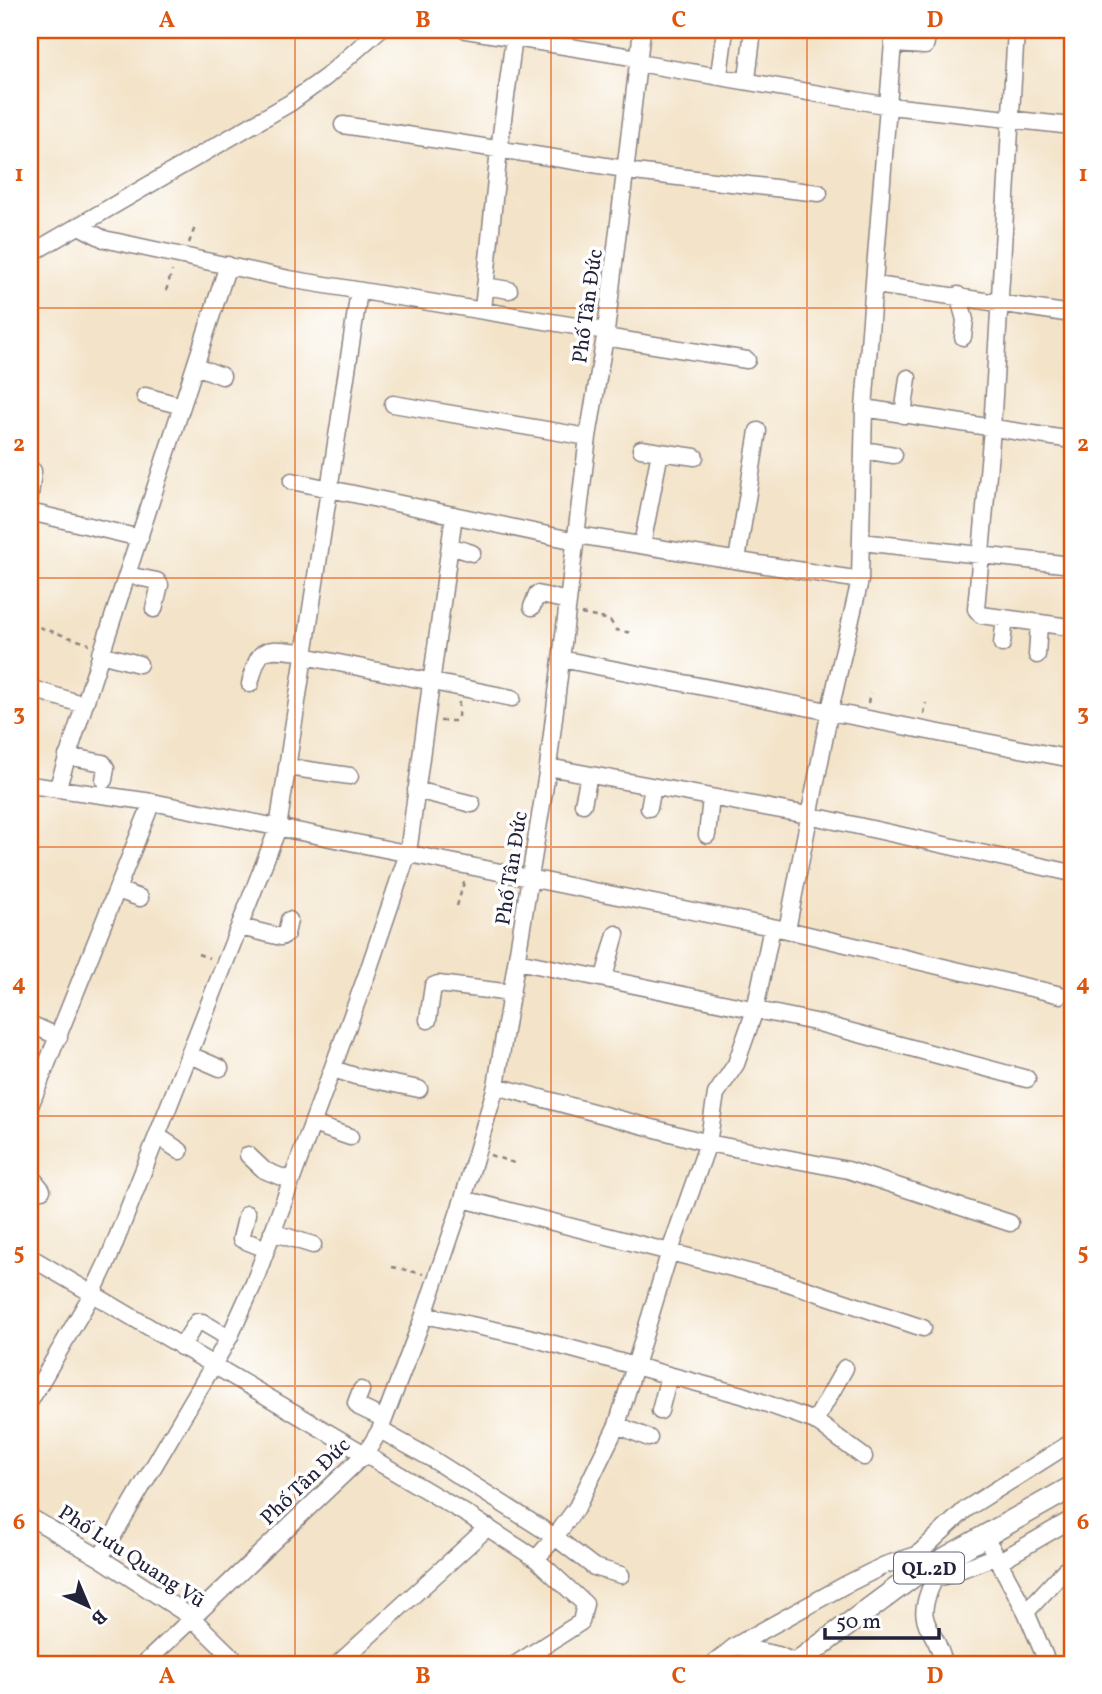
<svg xmlns="http://www.w3.org/2000/svg" width="1102" height="1694" font-family="Vollkorn,serif">
<rect width="100%" height="100%" fill="#fff"/>
<filter id="ink" filterUnits="userSpaceOnUse"><feTurbulence type="fractalNoise" baseFrequency=".0143" numOctaves="2"/><feDisplacementMap in="SourceGraphic" scale="14" xChannelSelector="R" yChannelSelector="G"/><feConvolveMatrix kernelMatrix="1 2 1 2 8 2 1 2 1" color-interpolation-filters="sRGB"/></filter>
<filter id="wash" filterUnits="userSpaceOnUse"><feTurbulence type="fractalNoise" baseFrequency=".00686" numOctaves="4" result="noise"/><feDisplacementMap in="SourceGraphic" scale="28" xChannelSelector="R" yChannelSelector="G"/><feGaussianBlur stdDeviation="1.57" result="paint"/><feColorMatrix in="noise" values="0 0 0 0 0 0 0 0 0 0 0 0 0 0 0 0 0 1.4 0 .05"/><feComposite in="paint" operator="in"/></filter>
<g filter="url(#wash)">
<rect width="100%" height="100%" fill="#f3e3c8"/>
</g>
<g filter="url(#ink)">
<g fill="none" stroke-linecap="round" stroke-linejoin="round">
<g stroke="#8a8282" stroke-width="19">
<path id="minor" d="M466 30 638 58
M1016 30 992 429 976 609 981 615 1062 626
M894 44 925 46 929 30
M638 63 890 106 1072 126
M719 75 725 30
M747 79 753 30
M343 125 625 169
M625 171 819 193
M79 226 104 239 289 279 606 331
M30 254 290 103 326 77 379 30
M876 285 1072 314
M485 286 509 290
M958 295 965 320 963 337
M483 310 499 149 515 30
M605 337 747 360
M196 366 222 376
M145 396 182 406
M393 404 588 437
M864 408 1072 440
M903 415 908 378
M641 449 660 452
M863 450 894 455
M292 481 576 541
M30 495 33 471
M30 512 140 538
M577 535 860 580
M861 542 1072 565
M642 545 660 452 695 457
M450 546 472 553
M737 560 758 431
M127 575 157 581 160 585 154 609
M532 607 537 594 568 601
M1002 644 1005 618
M100 654 139 664
M1037 655 1039 623
M304 656 512 698
M561 659 1072 759
M250 684C260 641 266 650 305 652
M30 688 84 705
M67 756 103 763 106 768 104 780
M287 767 350 776
M548 767 808 815 1072 873
M30 785 152 802 787 930 1061 995
M57 789 228 265
M416 790 472 804
M583 804 589 775
M649 808 653 787
M707 835 711 798
M117 890 140 898
M240 927 281 937 286 934 289 920
M787 930 830 710 860 580 864 408 894 30
M517 961 815 1022 1027 1079
M604 977 616 934
M428 1020 433 986 438 984 512 993
M30 1024 59 1037
M190 1055 220 1068
M333 1069 355 1076 419 1089
M496 1086 708 1143 848 1170 1010 1223
M30 1106 152 802
M313 1124 350 1137
M159 1137 180 1151
M248 1155 264 1170 291 1181
M30 1175 42 1190
M463 1199 779 1280 923 1328
M247 1214 241 1239 266 1249
M272 1232 313 1245
M30 1257 468 1515 536 1559 585 1604 581 1622 516 1664
M424 1315 528 1337 742 1395 815 1421 864 1457
M181 1347 197 1322H202L229 1338
M361 1390 356 1403 359 1407 384 1419
M30 1401 92 1294 109 1258 278 828 359 291
M660 1411 669 1376
M815 1421 845 1368
M617 1425 649 1438
M380 1430 432 1459 555 1537 577 1507 617 1425 670 1251 708 1143 716 1094 736 1064 755 1010 772 927
M30 1517 100 1558 191 1617 239 1664
M991 1547 1026 1612 1048 1664
M100 1558 229 1338 254 1283 367 974 408 853 454 515
M536 1559 555 1537 594 1567 621 1575
M998 1562 1072 1519
M1026 1612 1065 1570
M735 1646 778 1655 796 1663
M144 1664 366 1453 380 1430 424 1315 463 1199 496 1086 548 767 588 437 606 331 642 30
M338 1664 488 1527
M713 1664 735 1646 845 1585 885 1565 917 1555 966 1509 1072 1442
M944 1664C935 1622 911 1628 934 1580L996 1556"/>
</g>
<g stroke="#8a8282" stroke-width="24">
<path id="major" d="M795 1664 912 1577 1072 1487"/>
</g>
<path stroke="#8a8282" stroke-width="2.5" stroke-dasharray="5 5" stroke-linecap="butt" d="M189 243 195 227
M166 291 172 271
M581 614 610 620 616 630 632 633
M30 624 89 644
M868 703 870 693
M924 714 926 703
M440 721H455L458 717 459 702
M457 906 465 879
M198 954 209 958
M490 1155 517 1164
M392 1267 423 1274"/>
<use href="#minor" stroke="#fff" stroke-width="16"/>
<use href="#major" stroke="#fff" stroke-width="21"/>
</g>
</g>
<path fill="none" stroke="#de560e" stroke-width="2" stroke-opacity="0.55" d="M295 30V1664M551 30V1664M807 30V1664M30 308H1072M30 578H1072M30 847H1072M30 1116H1072M30 1386H1072"/>
<g text-anchor="middle" stroke-width="7" stroke-linejoin="round" paint-order="stroke">
<rect fill="#fff" stroke="#646476" stroke-width="2" x="894" y="1552.5" width="70" height="31" rx="5"/>
<g font-size="19" font-weight="bold" fill="#22223b">
<text x="929" y="1575">QL.2D</text>
</g>
<g font-size="21" fill="#22223b" stroke="#fff">
<text transform="translate(587 306) rotate(-82)" y="7">Phố Tân Đức</text>
<text transform="translate(511 868) rotate(-81)" y="7">Phố Tân Đức</text>
<text transform="translate(305 1481) rotate(-44)" y="7">Phố Tân Đức</text>
<text transform="translate(132 1556) rotate(33)" y="7">Phố Lưu Quang Vũ</text>
</g>
</g>
<rect width="1102" height="1694" fill="none" stroke="#fff" stroke-width="77"/>
<g transform="translate(88 1606) rotate(136)" stroke="#ffffff" stroke-width="5" paint-order="stroke">
<path d="M0-5L12 26L0 18L-12 26Z" fill="#22223b"/>
<text y="-10" font-size="19" font-weight="bold" text-anchor="middle" fill="#22223b">B</text>
</g>
<path d="M825 1628v10h114v-10" fill="none" stroke="#22223b" stroke-width="3.5"/>
<text x="836" y="1628" font-size="21" fill="#22223b" stroke="#ffffff" stroke-width="5" paint-order="stroke">50 m</text>
<rect x="38" y="38" width="1026" height="1618" fill="none" stroke="#de560e" stroke-width="2.5"/>
<g font-size="23" text-anchor="middle" font-weight="bold" fill="#de560e">
<text x="167" y="27">A</text>
<text x="423" y="27">B</text>
<text x="679" y="27">C</text>
<text x="935" y="27">D</text>
<text x="19" y="181">1</text>
<text x="1083" y="181">1</text>
<text x="19" y="451">2</text>
<text x="1083" y="451">2</text>
<text x="19" y="720">3</text>
<text x="1083" y="720">3</text>
<text x="19" y="990">4</text>
<text x="1083" y="990">4</text>
<text x="19" y="1259">5</text>
<text x="1083" y="1259">5</text>
<text x="19" y="1529">6</text>
<text x="1083" y="1529">6</text>
<text x="167" y="1683">A</text>
<text x="423" y="1683">B</text>
<text x="679" y="1683">C</text>
<text x="935" y="1683">D</text>
</g>
</svg>
